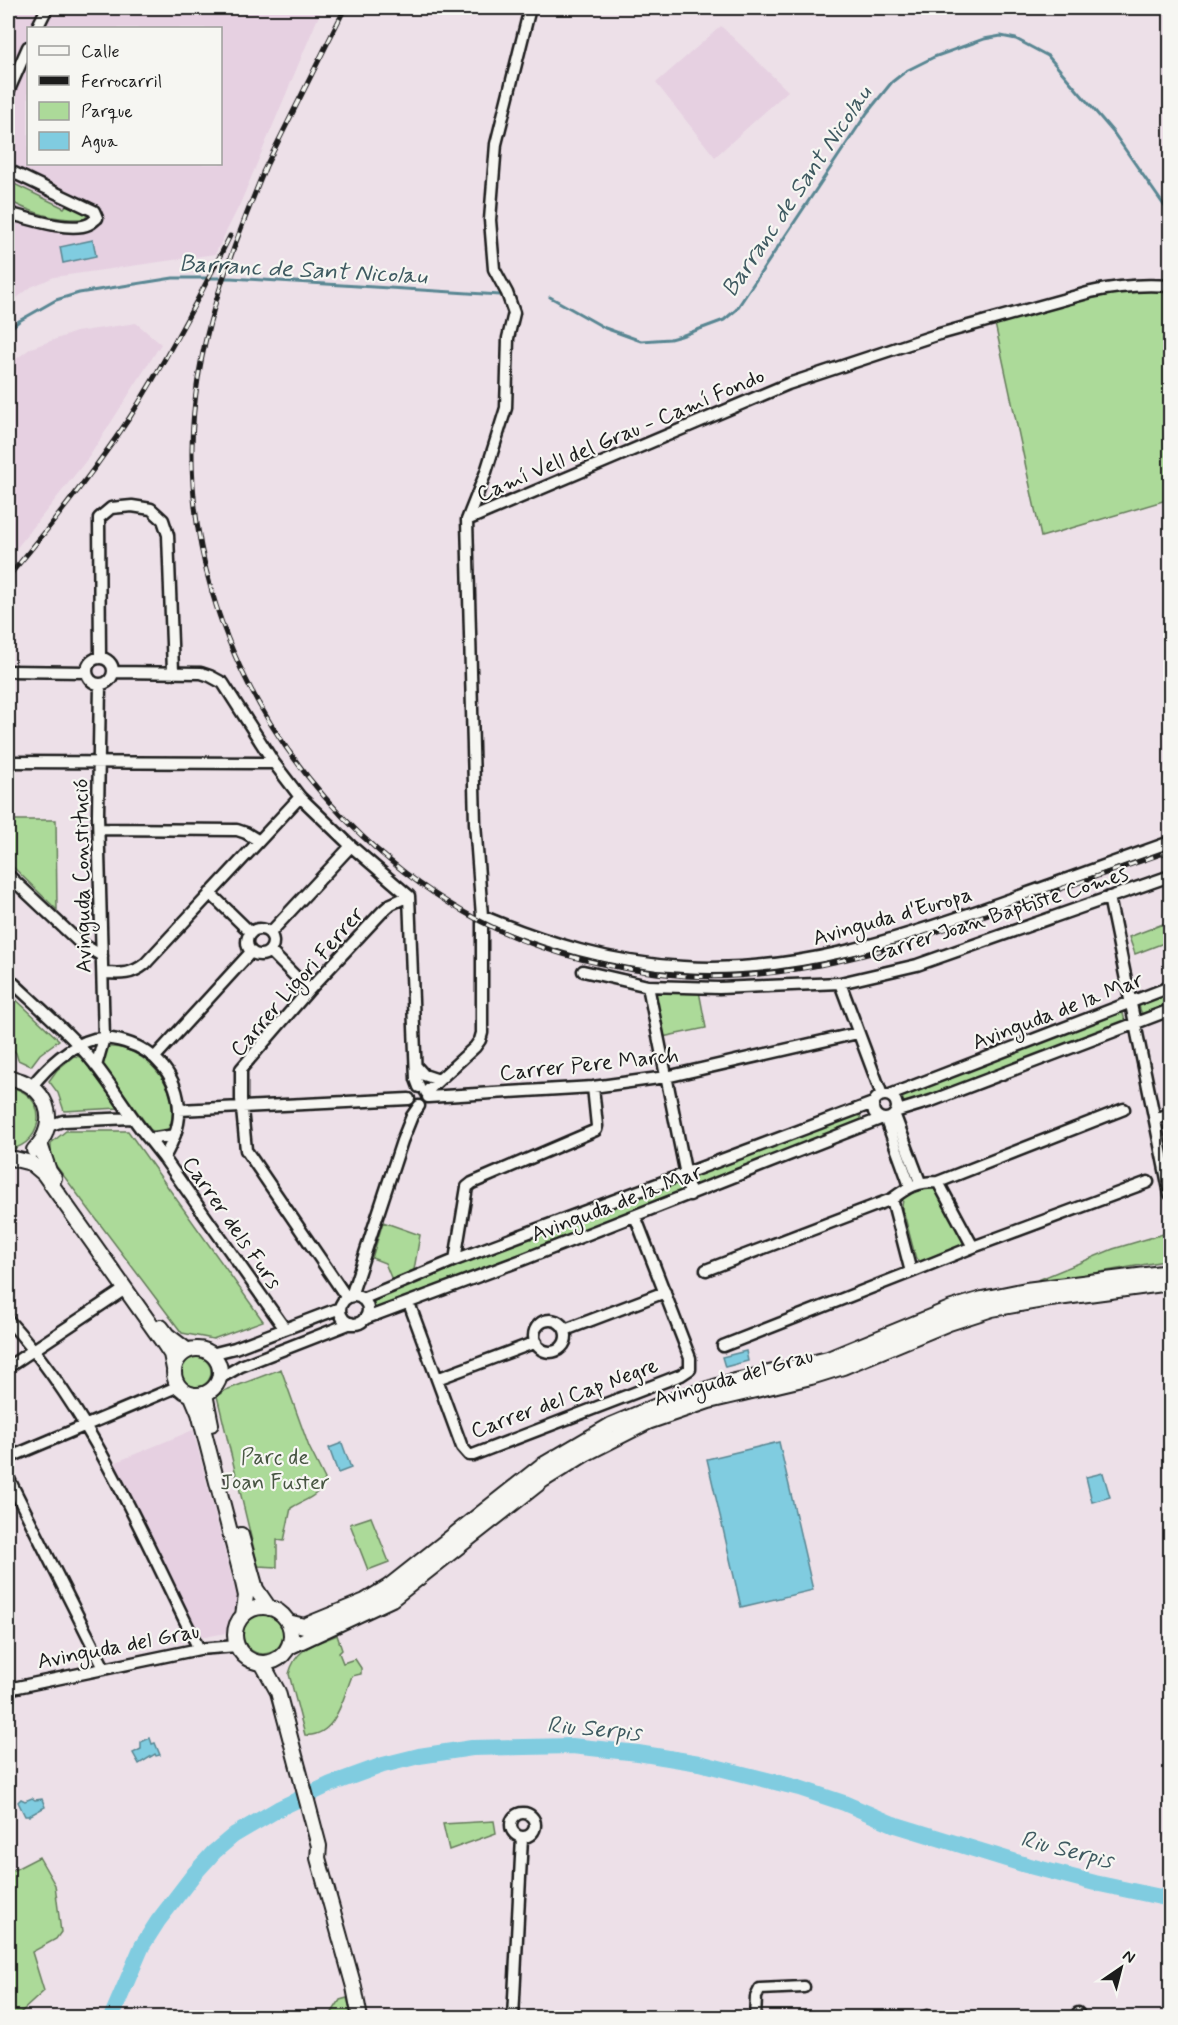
<svg xmlns="http://www.w3.org/2000/svg" width="1178" height="2025" font-family="Mynerve,sans-serif">
<rect width="100%" height="100%" fill="#ede0e8"/>
<filter id="ink" filterUnits="userSpaceOnUse"><feTurbulence type="fractalNoise" baseFrequency=".0167" numOctaves="2"/><feDisplacementMap in="SourceGraphic" scale="12" xChannelSelector="R" yChannelSelector="G"/><feConvolveMatrix kernelMatrix="1 2 1 2 8 2 1 2 1" color-interpolation-filters="sRGB"/></filter>
<g filter="url(#ink)">
<path fill="#e6d0e1" fill-rule="evenodd" d="M8 8H322L240 204 215 254 54 277 31 287 8 305ZM28 28H220V164H28Z
M721 26 788 91 715 157 656 83Z
M136 323 161 344 89 457 16 549 8 542V365L31 348 76 332Z
M193 1430 237 1597 238 1603 228 1622 226 1633 205 1637 199 1634 114 1463Z"/>
<path fill="#acda99" stroke="#647b5a" stroke-width="1.5" d="M8 178 10 182 64 208 68 203 83 211 87 216 85 219C56 220 33 214 8 200Z
M1170 286V499L1041 537 994 319 1091 292Z
M8 820H56L57 910 8 862Z
M1163 924 1169 941 1135 954 1129 937Z
M655 991H699L706 1028 662 1037Z
M1170 991V1003L1142 1014 1138 1004Z
M8 992 59 1040 40 1054 31 1066 18 1060 16 1053 8 1044Z
M1122 1010 1125 1021 905 1105 902 1097 904 1095Z
M109 1047C147 1045 188 1096 167 1131L156 1133 150 1129 103 1065C101 1058 104 1051 109 1047Z
M74 1056 81 1057 119 1108 64 1111 58 1093 49 1081 57 1070Z
M8 1087C48 1092 48 1143 8 1150Z
M858 1111 863 1122 691 1188 690 1176Z
M66 1131H128L263 1321 213 1339 182 1333 51 1159V1143Z
M676 1180 681 1182 683 1188 681 1192 376 1310 372 1307 369 1300Z
M932 1185 945 1203 966 1243 965 1248 924 1264 916 1259 902 1206 904 1194 918 1187Z
M383 1222 420 1235 414 1270 392 1280 385 1263 372 1258Z
M1170 1232V1260L1026 1285 1113 1249Z
M181 1372a15 15 0 1 1 30 0a15 15 0 1 1-30 0Z
M281 1369 309 1447 325 1479C318 1498 307 1498 291 1508L284 1541 277 1540V1567L258 1566 217 1396 226 1390Z
M371 1517 389 1562 368 1570 350 1524Z
M243 1634a20 20 0 1 1 40 0a20 20 0 1 1-40 0Z
M337 1635 342 1650 339 1653 343 1663 355 1659 361 1668V1674L352 1676C343 1697 336 1738 305 1735L289 1674C296 1647 314 1645 337 1635Z
M494 1821 496 1833 449 1850 443 1824Z
M39 1857 55 1885 61 1932 56 1939 32 1952 44 1991 19 2014 22 2017H8V1873Z
M347 1998 352 2017H329L340 2000Z"/>
<path fill="#80cce0" stroke="#588692" stroke-width="1.5" d="M93 240 96 256 63 263 60 247Z
M746 1351 748 1361 725 1367 722 1357Z
M779 1442 813 1590 741 1607 707 1459Z
M342 1443 351 1468 338 1473 329 1448Z
M1103 1473 1110 1497 1092 1502 1086 1477Z
M150 1738 152 1744 155 1743 160 1755 156 1756 155 1754 139 1764 133 1753 141 1749V1742Z
M32 1798 35 1800 42 1799 45 1807 29 1816H25L18 1802 21 1799 25 1801Z"/>
<g fill="none" stroke-linecap="round" stroke-linejoin="round">
<path stroke="#588692" stroke-width="3" d="M550 297 605 328 641 341 670 339 681 336 724 320 736 310 867 113 892 82 906 71 934 57 984 39 1001 36 1016 39 1048 56 1113 132 1170 214
M8 330 19 321 56 300 79 293 173 278H231L500 295"/>
<path stroke="#80cce0" stroke-width="16" d="M111 2018 142 1946 158 1921 194 1874 214 1852 234 1835 280 1808 331 1784 383 1765 419 1756 472 1748 572 1746 638 1753 699 1763 799 1788 844 1803 893 1824 1026 1865 1095 1883 1170 1899"/>
<g stroke="#1c1c1c" stroke-width="15">
<path id="minor" d="M37 28 47 8
M8 92 28 47
M8 170 94 211 97 218C94 220 92 223 89 224 70 233 27 218 8 213
M467 520 788 384 936 335 1091 292C1117 286 1143 284 1170 286
M87 671a13 13 0 1 1 26 0a13 13 0 1 1-26 0Z
M100 658 99 518 111 508 132 506 151 509 163 520 168 535 173 671
M8 671 87 672
M113 672 201 673 210 676 223 683 274 763 300 797 351 846 409 896
M8 762 274 763
M99 829 237 830 246 833 259 841
M8 875 79 942 102 956
M210 893 251 933
M409 896 416 1079 419 1087
M1109 897 1170 1194
M482 916C547 943 611 963 683 967 793 974 897 940 1000 903 1057 883 1114 862 1170 842
M247 942a13 13 0 1 1 26 0a13 13 0 1 1-26 0Z
M270 933 351 846
M270 951 309 990
M583 971 648 986 719 988 840 983 917 965 1170 876
M103 973C121 974 131 975 145 964L300 797
M8 978C37 1006 69 1032 94 1063 114 1088 129 1115 149 1139L175 1135
M840 983 882 1095
M648 986 690 1195
M155 1057 251 952
M96 1066 104 1038 98 815 100 684
M416 1066 424 1075 439 1080
M32 1086C47 1067 70 1045 94 1039 105 1037 115 1039 125 1042 156 1051 178 1077 179 1110 180 1127 172 1143 164 1158L285 1329
M426 1092 475 1047 480 1040 482 1033V916L475 823 467 520 486 472 506 408 508 338 514 313 507 293 494 269 490 220 496 144 530 8
M873 1107a12 12 0 1 1 24 0a12 12 0 1 1-24 0Z
M890 1095 1170 987
M428 1097 593 1087 666 1077 858 1033
M179 1110 409 1099
M898 1111 931 1101 1170 1010
M895 1116 920 1182
M1155 1119 1170 1114
M886 1120 910 1186
M48 1126 63 1121 132 1118
M149 1139 164 1158
M938 1182 973 1247 911 1272 892 1199C909 1186 917 1182 938 1182L1124 1109
M973 1247 1148 1182
M455 1260 467 1187 472 1183 596 1130 597 1126 593 1087
M706 1270 892 1199
M351 1296 402 1141 412 1116 419 1106
M340 1310a14 14 0 1 1 28 0a14 14 0 1 1-28 0Z
M347 1298 246 1150 241 1099V1069L309 990 383 911 391 904 409 896
M362 1299 455 1260 873 1103
M409 1303 462 1447 469 1455H473L681 1375 690 1369V1358L635 1216
M364 1319 522 1260 880 1119
M8 1320C94 1414 142 1536 199 1649
M534 1336a16 16 0 1 1 32 0a16 16 0 1 1-32 0Z
M565 1330 665 1292
M723 1346 911 1272
M211 1354 235 1348 340 1308
M8 1367 125 1289
M220 1378 241 1366 351 1323
M437 1379 536 1342
M8 1458 179 1386
M8 1477 104 1668
M8 1689 199 1649 237 1646
M511 1825a12 12 0 1 1 24 0a12 12 0 1 1-24 0Z
M1078 2013 1079 2018
M513 2018 522 1837
M755 2018 756 1997 760 1989 804 1987
M926 2018 927 2016"/>
</g>
<g stroke="#1c1c1c" stroke-width="18">
<path id="major" d="M8 1078C46 1082 62 1122 34 1150
M40 1144 49 1171 54 1178
M15 1159 31 1163 44 1174 163 1342 171 1354 174 1369
M161 1327 167 1335 188 1351
M174 1372a23 23 0 1 1 46 0a23 23 0 1 1-46 0Z
M191 1394 199 1413 242 1578 246 1596 243 1615
M205 1394 211 1424
M241 1535 256 1589 269 1608
M235 1635a28 28 0 1 1 56 0a28 28 0 1 1-56 0Z
M288 1622 304 1626 365 1601 388 1587 541 1466 611 1425 666 1402 727 1383 828 1359 952 1308 982 1299 1026 1290 1170 1272
M289 1647 392 1599 543 1480 585 1454 648 1422 709 1401 811 1377 843 1367 949 1323 992 1309 1043 1300 1170 1283
M262 1663 278 1692 319 1846 318 1858 354 1987 360 2018"/>
</g>
<use href="#minor" stroke="#f6f6f2" stroke-width="10"/>
<use href="#major" stroke="#f6f6f2" stroke-width="14"/>
<g stroke="#1c1c1c" stroke-width="5">
<path id="rail" d="M266 166C228 258 193 348 192 448 190 645 308 829 480 921 543 954 617 971 687 976 757 980 827 966 893 947L1170 851
M263 172 345 8
M8 577C51 526 93 473 130 417 167 359 199 298 230 236"/>
</g>
<use href="#rail" stroke="#f6f6f2" stroke-width="3" stroke-dasharray="9" stroke-linecap="butt"/>
</g>
</g>
<g text-anchor="middle" stroke-width="4.5" stroke-linejoin="round" paint-order="stroke">
<g font-size="22" fill="#1c1c1c" stroke="#f6f6f2">
<text transform="translate(620 434) rotate(-23)" y="8">Camí Vell del Grau - Camí Fondo</text>
<text transform="translate(81 876) rotate(-91)" y="8">Avinguda Constitució</text>
<text transform="translate(999 913) rotate(-18)" y="8">Carrer Joan Baptiste Comes</text>
<text transform="translate(892 915) rotate(-16)" y="8">Avinguda d'Europa</text>
<text transform="translate(296 981) rotate(-49)" y="8">Carrer Ligori Ferrer</text>
<text transform="translate(1057 1010) rotate(-21)" y="8">Avinguda de la Mar</text>
<text transform="translate(589 1063) rotate(-6)" y="8">Carrer Pere March</text>
<text transform="translate(616 1202) rotate(-21)" y="8">Avinguda de la Mar</text>
<text transform="translate(233 1222) rotate(55)" y="8">Carrer dels Furs</text>
<text transform="translate(733 1376) rotate(-16)" y="8">Avinguda del Grau</text>
<text transform="translate(564 1397) rotate(-20)" y="8">Carrer del Cap Negre</text>
<text transform="translate(118 1645) rotate(-11)" y="8">Avinguda del Grau</text>
</g>
<g font-size="22" fill="#475542" stroke="#f6f6f2">
<text x="275" y="1464">Parc de<tspan x="275" dy="25">Joan Fuster</tspan></text>
</g>
<g font-size="24" font-style="italic" fill="#3f5a61" stroke="#f6f6f2">
<text transform="translate(796 191) rotate(-56)" y="8">Barranc de Sant Nicolau</text>
<text transform="translate(303 269) rotate(3)" y="8">Barranc de Sant Nicolau</text>
<text transform="translate(594 1728) rotate(5)" y="8">Riu Serpis</text>
<text transform="translate(1067 1849) rotate(14)" y="8">Riu Serpis</text>
</g>
</g>
<rect width="1178" height="2025" fill="none" stroke="#f6f6f2" stroke-width="30"/>
<rect x="15" y="15" width="1148" height="1995" fill="none" stroke="#1c1c1c" stroke-width="2" filter="url(#ink)"/>
<rect x="27" y="27" width="195" height="138" fill="#f6f6f2" stroke="#9f9f9c" stroke-width="1.5"/>
<rect x="39" y="46" width="30" height="9" fill="#f6f6f2" stroke="#9f9f9c" stroke-width="1.5"/>
<text x="81" y="57" font-size="18" fill="#1c1c1c">Calle</text>
<rect x="39" y="76" width="30" height="9" fill="#1c1c1c" stroke="#9f9f9c" stroke-width="1.5"/>
<text x="81" y="87" font-size="18" fill="#1c1c1c">Ferrocarril</text>
<rect x="39" y="102" width="30" height="18" fill="#acda99" stroke="#9f9f9c" stroke-width="1.5"/>
<text x="81" y="117" font-size="18" fill="#1c1c1c">Parque</text>
<rect x="39" y="132" width="30" height="18" fill="#80cce0" stroke="#9f9f9c" stroke-width="1.5"/>
<text x="81" y="147" font-size="18" fill="#1c1c1c">Agua</text>
<g transform="translate(1121 1968) rotate(35)" stroke="#f6f6f2" stroke-width="4.5" paint-order="stroke">
<path d="M0-4.5L10 22L0 15L-10 22Z" fill="#1c1c1c"/>
<text y="-9" font-size="16" font-weight="bold" text-anchor="middle" fill="#1c1c1c">N</text>
</g>
</svg>
